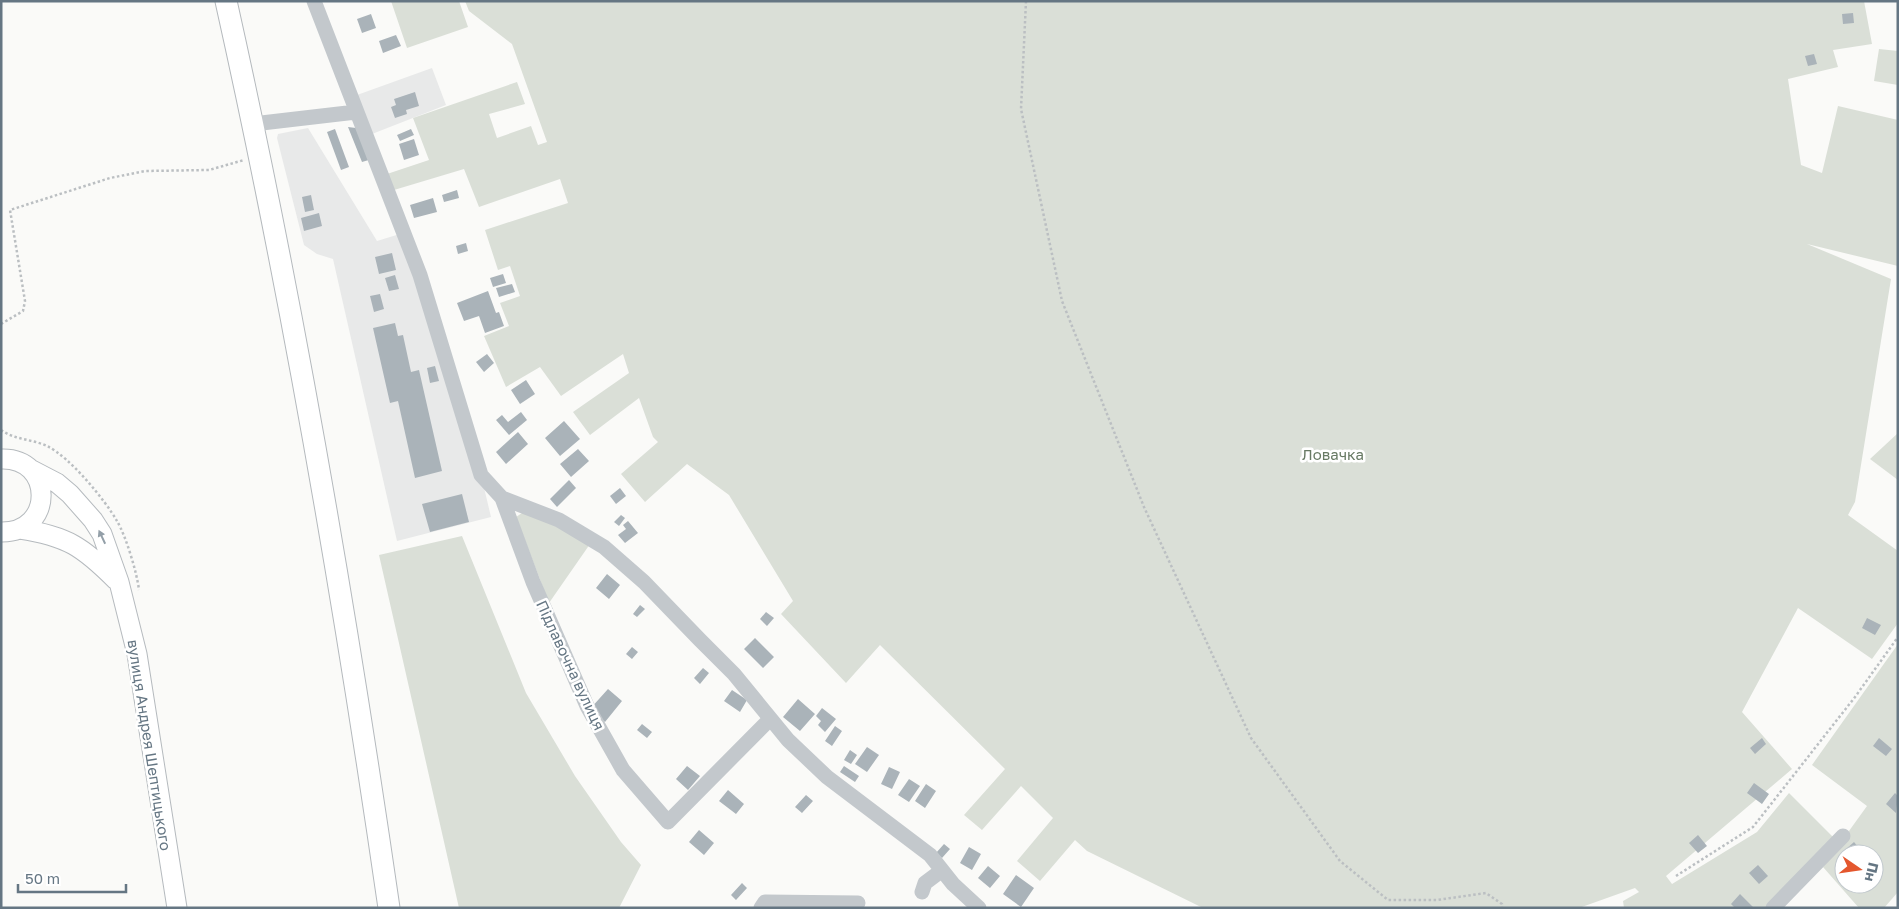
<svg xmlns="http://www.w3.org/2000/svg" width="1899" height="909" font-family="'Golos Text',sans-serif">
<rect width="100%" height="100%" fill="#fafaf8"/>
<path fill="#e8e9e9" d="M432 68 446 105 372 134 357 95Z
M308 128 377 241 403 233 481 475 491 517 397 541 333 259 317 254 304 245 277 138 278 134Z"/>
<path fill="#dadfd7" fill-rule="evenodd" d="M391 1H459L468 27 407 48Z
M465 1H1864L1872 44 1833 50 1838 67 1788 79 1801 165 1822 173 1838 106 1898 120V266L1807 244 1891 279 1855 502 1848 515 1898 551V623L1872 659 1798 608 1742 712 1792 769 1666 876 1672 884 1757 832 1789 793 1833 837 1767 908H1624L1623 901 1639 892 1635 888 1579 908H1203L1087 851 1075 840 1040 881 1017 861 1053 818 1021 786 982 830 964 815 1005 769 880 645 846 683 781 614 793 601 729 495 687 464 645 502 621 474 658 442 653 437 639 398 590 435 573 412 629 373 623 354 561 396 540 367 506 387 484 336 509 326 500 303 520 296 510 266 498 270 485 230 568 203 560 179 479 207 464 169 394 190 387 174 429 160 413 118 517 82 525 104 489 114 497 138 531 126 538 145 547 142 512 44 469 11Z
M1879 49 1898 51V85L1874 81Z
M1898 433V480L1870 459Z
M522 513 533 514 590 544 549 603 516 517Z
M462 536 526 693 575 776 621 842 641 865 619 908H459L379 555Z
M1898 644V892L1884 908H1859L1823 867 1867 806 1812 765ZM1844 854H1874V884H1844Z"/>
<path fill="#aab3b9" d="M1853 13 1854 23 1843 24 1842 14Z
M371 14 376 28 362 33 357 19Z
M396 35 401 46 383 53 379 41Z
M1814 54 1817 64 1808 66 1805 56Z
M415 92 419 106 406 110 407 114 395 118 391 107 396 105 394 99Z
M348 127 356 128 372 159 362 162Z
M335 129 349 167 341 170 327 132Z
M411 129 414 135 400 141 397 135Z
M414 139 419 155 404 160 399 144Z
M457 190 459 198 444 202 442 195Z
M311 195 314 210 305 212 302 197Z
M433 198 437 212 414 218 410 205Z
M319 213 322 226 304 231 301 218Z
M466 243 468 251 458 254 456 246Z
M392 253 396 270 379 274 375 257Z
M503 274 506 283 493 287 490 278Z
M395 275 399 289 389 291 385 278Z
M512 284 515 292 499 297 496 288Z
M488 291 496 313 499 312 504 326 485 333 479 316 464 321 457 303Z
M380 294 384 309 374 312 370 296Z
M395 323 398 336 403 335 411 372 419 370 442 471 415 478 398 401 390 403 373 328Z
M487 354 494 363 484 372 476 362Z
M435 366 439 381 430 383 427 368Z
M526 380 535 394 520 404 511 390Z
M521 412 527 420 509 435 496 420 502 415 508 422Z
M564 421 580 439 560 456 545 438Z
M518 432 528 444 506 464 496 452Z
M578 449 589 461 571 477 560 464Z
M569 480 576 488 557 507 550 499Z
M620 488 626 496 616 504 610 496Z
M462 494 469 522 430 532 422 504Z
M621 515 625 518 619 526 614 522Z
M628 521 638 533 625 543 618 535 626 529 623 525Z
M607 574 620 585 609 599 596 588Z
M640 605 645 609 637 617 633 614Z
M766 612 774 618 767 626 760 619Z
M1867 618 1881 625 1875 635 1862 628Z
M755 638 774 657 763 668 744 649Z
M632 647 638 652 632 659 626 654Z
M703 668 709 673 700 684 694 678Z
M608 689 622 701 605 722 590 709Z
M732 690 747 700 740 712 724 701Z
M798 699 815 714 800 731 783 717Z
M822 708 836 719 825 732 818 725 821 721 816 716Z
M642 724 652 732 647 738 637 730Z
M835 726 842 731 832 746 825 741Z
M1762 738 1766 744 1755 754 1750 748Z
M1879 738 1892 749 1886 756 1873 746Z
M867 747 879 755 867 772 855 764Z
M850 750 857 755 851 764 844 760Z
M687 766 700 776 688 790 676 779Z
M844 766 859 776 855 782 840 772Z
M889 767 900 772 892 789 881 784Z
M909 779 920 786 909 802 898 795Z
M1754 783 1769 794 1762 804 1747 793Z
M926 784 936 791 925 808 915 801Z
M728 790 744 804 736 814 719 801Z
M1895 793 1898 796 1896 813 1886 804Z
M806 795 813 801 802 813 795 807Z
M699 830 714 843 704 855 689 842Z
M1698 835 1707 846 1698 853 1689 843Z
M1854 842 1863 853 1862 854H1848L1845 850Z
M944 844 950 849 942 858 936 853Z
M969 847 981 854 972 870 960 863Z
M1758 865 1768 876 1759 884 1749 873Z
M988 866 1000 876 990 888 978 878Z
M1016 875 1034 888 1021 907 1003 894Z
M742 883 747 888 736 900 731 895Z
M1740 894 1754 908H1735L1731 904Z"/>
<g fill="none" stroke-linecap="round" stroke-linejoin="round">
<defs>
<path id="major" d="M1 459C54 457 55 533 1 532
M32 470 57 483 70 494 93 520 102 534 119 582 137 654 177 908
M20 529C67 536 83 547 116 580"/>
<path id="highway" d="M226 1C293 301 345 604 389 908"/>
</defs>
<use href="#major" stroke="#b5babe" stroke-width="21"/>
<use href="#highway" stroke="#b4b9bd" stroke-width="23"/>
<path stroke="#bbbfc2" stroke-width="2.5" stroke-dasharray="2.5 2.5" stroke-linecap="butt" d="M1026 1 1021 109 1062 301 1144 507 1251 738 1340 861 1388 900H1437L1486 893 1502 904V908
M1 324 23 311 25 301 10 210 110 178 145 171 209 170 244 160
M1 430C15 440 32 439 47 446 70 457 105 500 117 521 126 536 137 573 139 590
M1676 876 1753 827 1855 697 1898 637"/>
<path stroke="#c3c8cc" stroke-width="15" d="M314 1 420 275 481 475 502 498 559 520 604 547 644 582 700 640 734 674 788 740 827 777 930 855 953 884 979 908
M253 124 356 112
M502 498 533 582 587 706 623 770 668 822 770 719
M922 892 925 883 941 871
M761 908 765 902 858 903
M1773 908 1843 836"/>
<use href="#major" stroke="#fff" stroke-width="19"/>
<use href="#highway" stroke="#fff" stroke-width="21"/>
</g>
<defs><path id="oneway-solid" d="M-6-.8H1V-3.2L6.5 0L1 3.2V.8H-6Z" transform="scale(1.25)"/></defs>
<use fill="#939fa8" href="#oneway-solid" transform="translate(102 537) rotate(-115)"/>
<g text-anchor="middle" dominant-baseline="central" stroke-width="5" stroke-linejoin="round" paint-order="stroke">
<g font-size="15" fill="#687a64" stroke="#fff">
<text x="1333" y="454">Ловачка</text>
</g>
<g font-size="15" fill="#657683" stroke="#fff">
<text transform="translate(571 665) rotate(65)">Підлавочна вулиця</text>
<text transform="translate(150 745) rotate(81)">вулиця Андрея Шептицького</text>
</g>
</g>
<rect width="1899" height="909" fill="none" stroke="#657683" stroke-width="5"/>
<g transform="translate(1859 869) rotate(103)"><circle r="24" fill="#ffffff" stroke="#c1c8cd"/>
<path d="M0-4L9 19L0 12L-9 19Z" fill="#e4572e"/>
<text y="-8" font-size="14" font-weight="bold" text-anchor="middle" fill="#657683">Пн</text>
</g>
<path d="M18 884v8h108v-8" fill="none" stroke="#657683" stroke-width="2.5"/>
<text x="25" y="884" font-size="15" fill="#657683" stroke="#ffffff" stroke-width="4" paint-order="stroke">50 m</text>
</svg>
